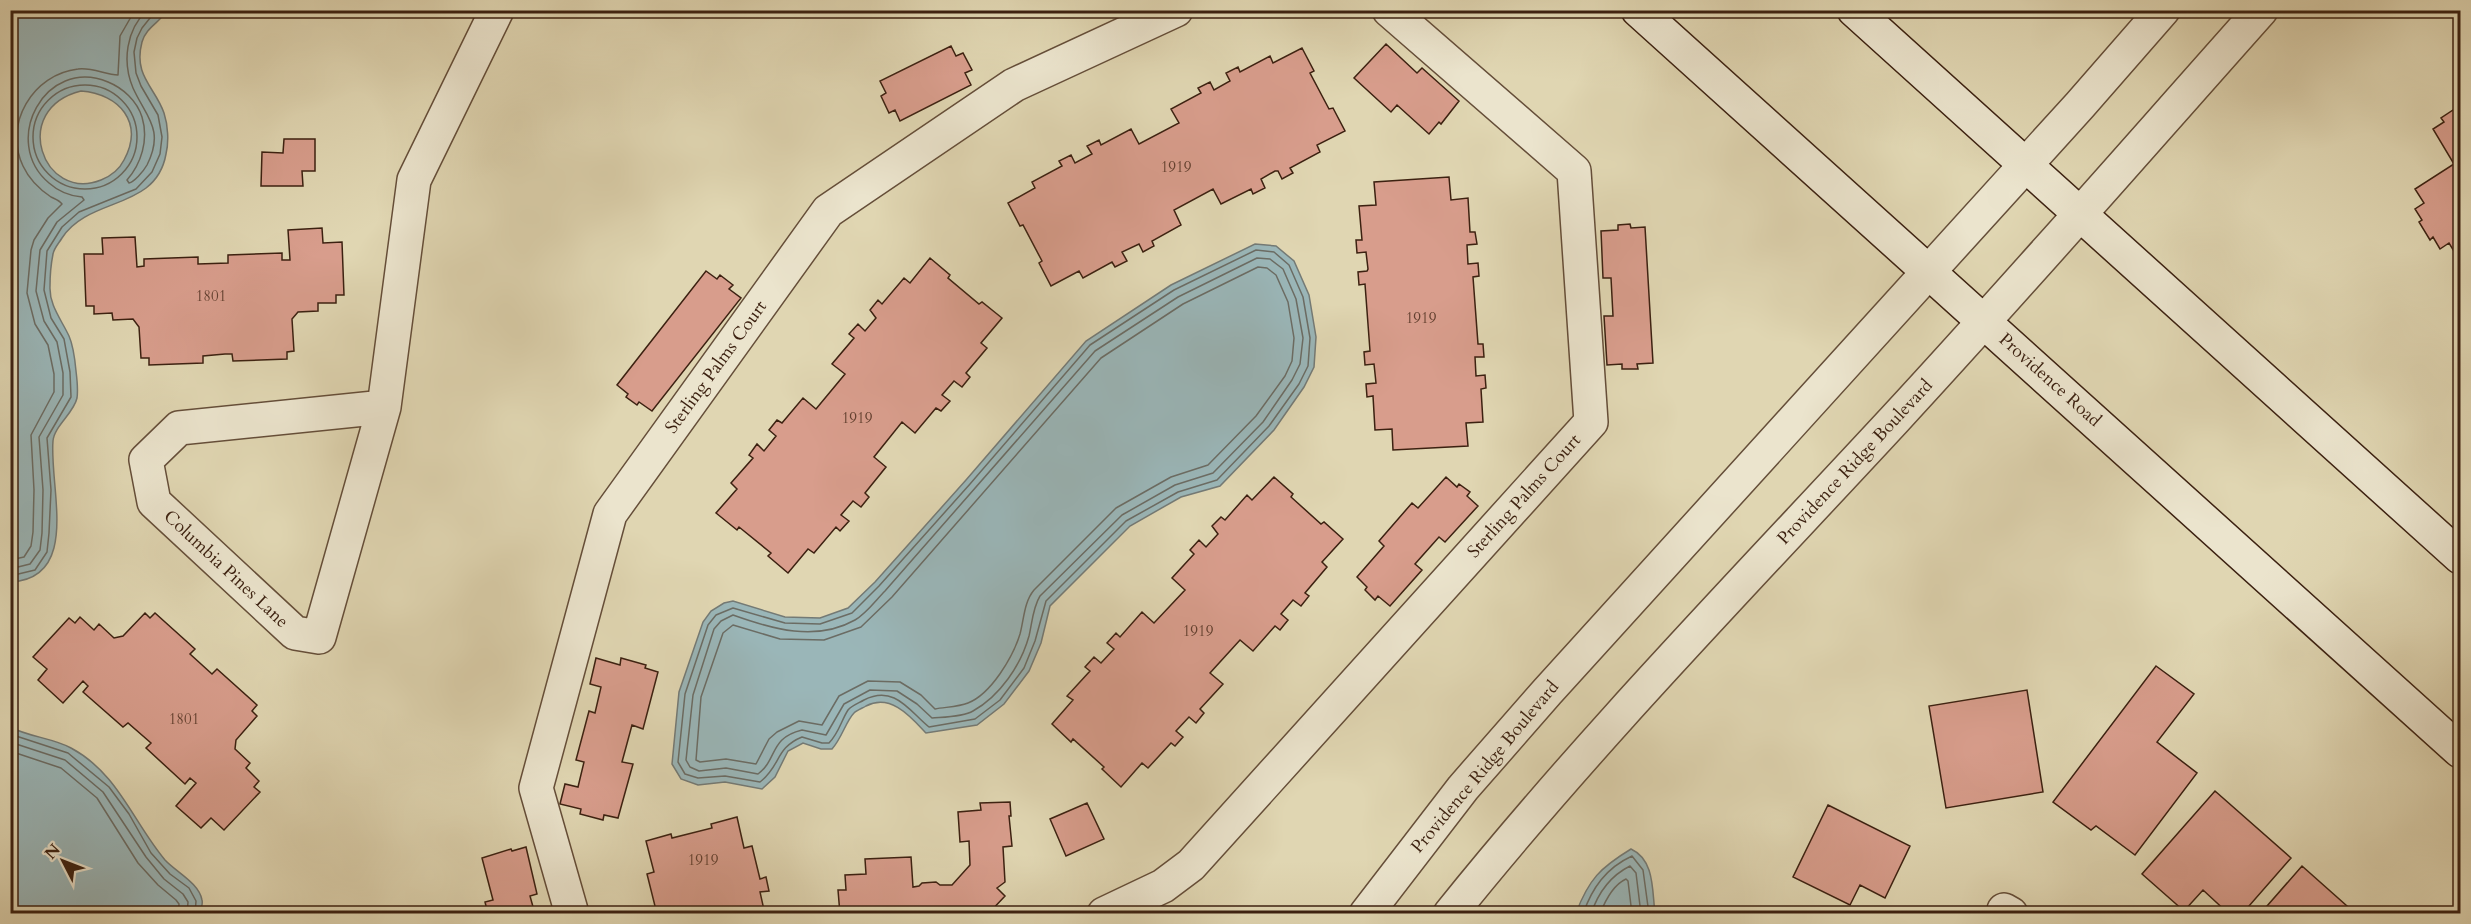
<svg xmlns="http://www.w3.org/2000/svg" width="2471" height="924" font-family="Cardo,serif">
<rect width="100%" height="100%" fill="#e0d6b2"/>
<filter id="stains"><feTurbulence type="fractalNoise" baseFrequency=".00333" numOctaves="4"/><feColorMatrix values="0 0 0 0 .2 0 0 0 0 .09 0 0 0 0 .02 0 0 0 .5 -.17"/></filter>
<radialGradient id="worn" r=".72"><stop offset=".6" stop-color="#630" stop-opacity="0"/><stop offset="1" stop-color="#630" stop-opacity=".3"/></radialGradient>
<path fill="#9ab6b8" stroke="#747a75" stroke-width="1.5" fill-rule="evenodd" d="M11 10 166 11C161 22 146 27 142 42 133 76 155 87 164 113 168 125 169 142 166 154 156 211 89 196 62 238 59 243 54 248 53 254 51 264 50 276 50 286 49 305 61 319 69 336 73 345 75 360 76 371 77 379 78 391 77 398 74 413 54 426 53 441 49 487 81 578 11 582ZM81 91C120 94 144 123 124 160 119 170 111 176 101 180 43 203 9 109 81 91Z
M1255 244 1276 246 1294 261 1309 295 1316 337 1314 367 1304 387 1274 430 1220 486 1181 497 1130 526 1050 606 1041 643 1029 671 1004 704 977 725 926 733C911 717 891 693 866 706 863 708 857 710 854 713 846 721 842 738 832 749H821L803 743 788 751 775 777 762 789 725 782 698 785 681 779 672 764 679 692 703 622 711 611 724 603 733 601 785 617 820 618 848 608 875 582 966 480 1086 341 1171 285Z
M10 727C29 737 53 738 71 748 118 773 133 822 165 860 176 872 199 883 202 900 203 904 201 910 200 913H11Z
M1631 849C1655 860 1652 891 1655 913H1576C1589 879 1600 868 1631 849Z"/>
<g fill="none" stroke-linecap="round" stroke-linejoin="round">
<path stroke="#6b6c64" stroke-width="1.5" d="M33 137a52 52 0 1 1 104 0a52 52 0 1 1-104 0Z
M1256 250 1274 252 1289 265 1303 297 1310 338 1308 366 1299 384 1269 426 1217 480 1178 492 1126 521 1046 601 1035 641 1024 668 1000 700 975 719 929 727C910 712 895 684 864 700 859 703 852 705 848 710 841 721 839 733 829 743H822L802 737C775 748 781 766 760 782L725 776 698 778 685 774 678 762 685 694 708 625 716 615 733 608 785 623 820 624 852 613 879 586 970 484 1090 345 1174 290Z
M1257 258 1270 259 1283 269 1296 299 1303 338 1300 364 1292 380 1263 422 1213 473 1175 485 1122 515 1040 596C1033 607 1032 623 1029 636 1021 665 1000 696 973 711 963 717 944 717 932 718L917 704 897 691 870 690 844 704 826 735 802 730C769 738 778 759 758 774L726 768 699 771 690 767 686 760 693 695 714 629 721 621 733 615C772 629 816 642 855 620 866 614 876 600 885 591L1095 351 1178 297Z
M1258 267 1267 268 1276 275 1288 302 1294 338 1292 361 1285 376 1256 416 1208 465 1171 477 1116 508 1034 590C1024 602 1024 619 1020 634 1013 657 991 694 968 703 958 707 945 707 935 709L921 695 900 682 868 681 839 696 822 725 799 721 777 732 769 739 756 764 726 759 700 762 696 760 701 697 723 633 733 625 780 639 824 640 861 627 892 597 1101 358 1183 304Z
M10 560 24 557 31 546 33 532 34 490 31 435 54 392V374L48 345 35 324 27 293 31 250 34 240 48 218 62 204C59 200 55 199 51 197 39 189 29 179 23 166 3 124 33 74 78 69 92 67 106 75 118 75L120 36 135 10
M10 569 30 564 40 550 42 533 43 490 39 437 63 395V373L57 342 44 321 36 291 40 250 57 222 84 200 82 197C69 196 58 191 49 183 0 142 45 56 108 82 123 88 137 101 142 117 149 140 141 164 127 180L129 183C134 182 143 172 147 165 165 129 146 117 133 88 122 62 126 30 147 10
M10 576 35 570 47 552 49 533 51 490 47 438 71 397 70 372 64 339 51 318 44 290 47 251 62 227 79 212 136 189 152 172 160 154 162 137 158 115 141 86 136 73 134 52 137 38 142 28 150 18 159 10
M10 734 68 753 109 787 129 814 151 853 170 874 189 888 196 901 195 914
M10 742 65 760 103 792 146 857 164 879 183 894 188 902 187 914
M10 751 61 768 97 798 138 863 158 885 176 900 179 904 178 914
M1583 914C1592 888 1606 868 1632 856L1643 870 1649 914
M1591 914C1598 893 1610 876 1630 866L1636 873 1641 914
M1600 914C1605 901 1613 885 1626 879L1628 881 1632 914"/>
</g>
<path fill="#d89d8c" stroke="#3c2111" stroke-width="1.5" d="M1386 44 1417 73 1422 68 1459 101 1441 124 1439 122 1429 134 1397 105 1391 112 1354 78Z
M951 46 956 56 963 53 972 70 965 73 971 85 900 121 895 110 889 113 881 96 886 93 880 81Z
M1302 48 1314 71 1310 73 1329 109 1333 108 1345 131 1317 145 1320 152 1290 168 1293 173 1282 179 1278 171H1275L1261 179 1265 188 1253 194 1251 189 1221 204 1213 189 1174 210 1181 225 1152 241 1154 246 1143 252 1139 244 1122 252 1127 261 1115 267 1112 262 1083 278 1079 271 1051 286 1039 263 1042 261 1023 225 1020 226 1008 203 1035 188 1032 182 1062 166 1059 161 1071 155 1075 163 1092 154 1087 146 1099 140 1101 145 1131 129 1139 144 1179 123 1171 109 1201 93 1198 88 1210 82 1214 90 1230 81 1226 73 1238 67 1240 72 1270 56 1273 63Z
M2453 110 2456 115 2460 112V261L2449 243 2440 249 2433 237 2430 240 2419 222 2422 220 2415 209 2424 203 2415 189 2454 164 2433 129 2444 122 2441 118Z
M284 139H315V171H302L303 186H261L262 152 283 153Z
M1449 177 1451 200 1468 198 1470 232H1475L1477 244 1467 245 1468 264 1478 263 1479 276 1473 277 1478 344H1483L1484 357H1475L1476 376 1485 375 1486 388 1481 389 1483 422 1466 423 1468 446 1393 450 1392 429 1375 430 1373 396 1367 397 1366 384 1376 383 1374 364 1365 365 1364 352 1370 351 1365 284 1359 285 1358 272 1367 271 1368 269 1366 252 1357 253 1356 240H1362L1359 206 1376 205 1374 182Z
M1630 224 1631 228 1645 227 1653 363 1637 364 1638 369H1622V364L1607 365 1604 316H1613L1611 278H1603L1601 231 1618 230V225Z
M322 228 323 243 342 242 344 295H336V303H318V311L298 312 292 319 294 351 287 352V359L233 361 232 354H225L203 356V363L149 365V358H141L139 327 133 319 113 320 112 313 94 314V306H86L84 254H103L102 238 135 237 137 267 144 266V259L198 257V264L228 263V255L282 253V260H290L288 230Z
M930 258 950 275 948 278 979 304 982 302 1002 318 981 343 987 348 966 373 970 377 962 387 954 381 942 395 950 401 941 411 936 408 915 433 902 422 874 457 886 467 865 493 869 497 861 507 853 501 841 515 849 521 840 531 836 527 814 553 808 549 788 573 768 556 771 553 739 527 737 530 716 513 737 489 731 483 753 458 749 455 757 444 764 451 776 436 769 430 777 420 782 423 803 398 816 409 845 374 832 364 854 338 849 334 858 324 865 331 876 318 870 310 878 300 882 304 904 278 910 283Z
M706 271 717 279 720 275 733 285 729 289 741 298 652 411 639 402 637 405 626 397 628 394 617 385Z
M1274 477 1293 494 1291 497 1321 524 1324 522 1343 539 1322 562 1327 567 1305 593 1309 596 1301 606 1293 600 1281 614 1288 620 1280 630 1275 626 1253 651 1240 640 1210 673 1223 684 1200 709 1204 713 1196 723 1189 717 1176 731 1183 737 1175 746 1171 743 1148 768 1142 763 1121 787 1102 769 1104 767 1073 739 1071 742 1052 724 1073 700 1067 696 1090 671 1085 667 1094 657 1101 663 1114 649 1107 643 1116 633 1120 637 1142 612 1154 623 1185 590 1172 578 1194 554 1190 550 1199 540 1206 547 1218 534 1212 526 1221 517 1225 520 1247 495 1252 500Z
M1446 477 1457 487 1459 484 1470 492 1467 496 1478 506 1445 542 1439 537 1415 564 1422 570 1390 606 1378 596 1375 600 1365 590 1367 587 1357 577 1384 546 1379 541 1412 503 1418 508Z
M145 613 150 618 155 613 195 649 190 654 212 674 217 669 257 705 252 711 257 716 236 740 235 749 250 763 246 768 259 781 254 787 260 792 224 830 211 818 201 828 176 806 196 783 190 778 185 784 146 748 151 743 128 723 123 727 83 692 88 686 83 681 63 703 38 680 47 669 33 657 69 618 75 623 80 617 94 630 99 624 114 638 123 636Z
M596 658 620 665 621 658 646 665 645 668 658 672 643 729 632 725 622 762 633 764 618 818 604 815 603 820 580 814 581 809 560 804 565 784 578 787 584 762 576 760 589 711 595 713 601 687 590 684Z
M2156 666 2194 694 2157 742 2197 773 2135 855 2096 826 2091 830 2053 802Z
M2027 690 2043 792 1946 808 1929 706Z
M2215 791 2291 858 2242 914H2229L2203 890 2184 911 2142 874Z
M1010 802 1011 816H1009L1012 846 1003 847 1005 882 997 888 1005 896 988 914H982L978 910 974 914H840L838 890H846L845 875 866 874 865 859 911 857 913 887 919 886 922 883 936 882 940 885H952L970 865 969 841 960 842 958 812 981 810 980 803Z
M1087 803 1104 839 1066 856 1050 819Z
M1828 805 1910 846 1885 898 1860 885 1850 905 1793 877Z
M737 817 744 848 752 846 760 879 766 877 769 891 760 892 764 910 773 909 775 914H651L650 908 655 906 647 874 654 872 646 841 671 834 672 838 712 828 711 824Z
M526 847 537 894 530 896 535 914H488L485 902 493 900 482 858 511 849 512 851Z
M2302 866 2356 914H2260Z"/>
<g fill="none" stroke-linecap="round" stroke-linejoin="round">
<defs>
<path id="minor" d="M384 407 179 428 146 460 154 502 295 633 319 637 384 407 414 180 497 10
M2004 910 2011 914
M572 914 536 788 610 514 828 211 1014 85 1176 10
M1104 914 1163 886 1191 865 1591 422 1574 171 1389 10"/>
<path id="tertiary" d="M1366 914 1463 788 1547 692 2080 105 2163 10
M1450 914C1589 741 1744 582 1895 419 2019 285 2139 147 2261 10"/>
<path id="secondary" d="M1638 10 2460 751
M1854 10 2460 557"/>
</defs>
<use href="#minor" stroke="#654e39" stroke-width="36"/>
<use href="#tertiary" stroke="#654e39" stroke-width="36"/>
<use href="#secondary" stroke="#3c2111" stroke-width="36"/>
<use href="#minor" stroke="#ebe4cd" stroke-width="33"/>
<use href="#tertiary" stroke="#ebe4cd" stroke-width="33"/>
<use href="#secondary" stroke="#ebe4cd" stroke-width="33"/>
</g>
<g text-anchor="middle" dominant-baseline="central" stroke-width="4.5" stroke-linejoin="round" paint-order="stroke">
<g font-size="15" fill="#634030">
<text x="1176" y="167">1919</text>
<text x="211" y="296">1801</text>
<text x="1421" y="318">1919</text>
<text x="857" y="418">1919</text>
<text x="1198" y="631">1919</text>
<text x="184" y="719">1801</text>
<text x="703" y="860">1919</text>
</g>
<g font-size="18" fill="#3c2111" stroke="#ebe4cd">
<text transform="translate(716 367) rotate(-54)">Sterling Palms Court</text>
<text transform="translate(2050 380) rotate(42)">Providence Road</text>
<text transform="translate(1855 462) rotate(-47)">Providence Ridge Boulevard</text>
<text transform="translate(1524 496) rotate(-48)">Sterling Palms Court</text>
<text transform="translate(226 569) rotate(43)">Columbia Pines Lane</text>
<text transform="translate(1485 767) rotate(-50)">Providence Ridge Boulevard</text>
</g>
</g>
<rect width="2471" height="924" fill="none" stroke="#e0d6b2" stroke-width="36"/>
<rect x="12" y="12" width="2447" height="900" fill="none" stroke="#3c2111" stroke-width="3"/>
<rect x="18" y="18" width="2435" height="888" fill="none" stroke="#3c2111" stroke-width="1.5"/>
<g transform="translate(63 861) rotate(312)" stroke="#ebe4cd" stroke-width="4.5" paint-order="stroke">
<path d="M0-4.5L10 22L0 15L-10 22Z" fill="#3c2111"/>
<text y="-9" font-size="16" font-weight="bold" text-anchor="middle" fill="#3c2111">N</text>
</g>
<rect width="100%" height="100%" filter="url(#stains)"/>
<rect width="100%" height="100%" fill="url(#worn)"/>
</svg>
